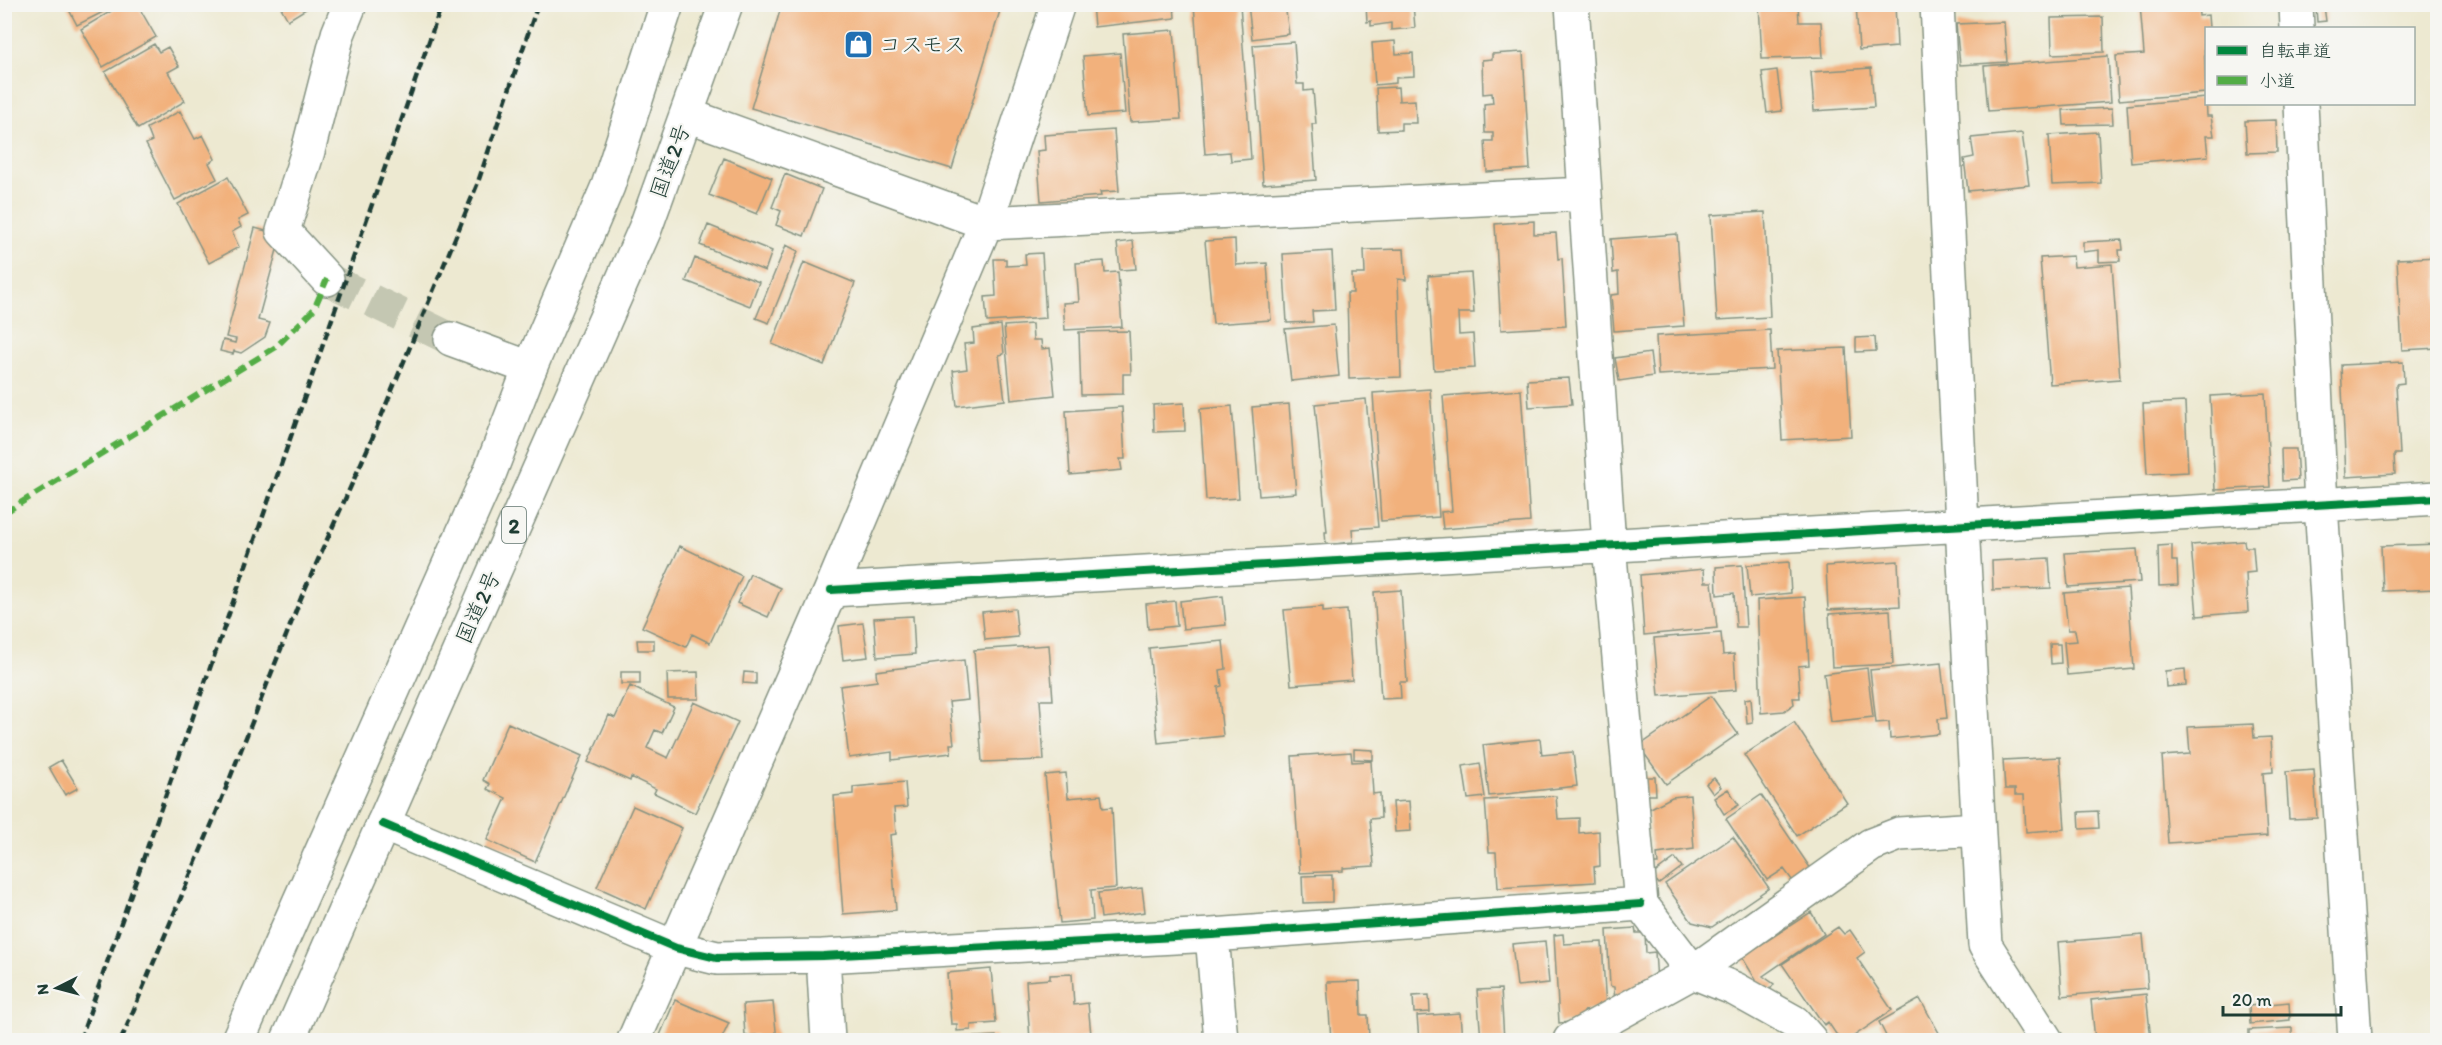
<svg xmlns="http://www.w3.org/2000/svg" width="2442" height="1045" font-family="Itim,'Klee One',sans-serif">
<rect width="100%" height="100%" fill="#f6f6f2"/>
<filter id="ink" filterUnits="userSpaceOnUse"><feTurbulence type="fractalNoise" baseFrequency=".0167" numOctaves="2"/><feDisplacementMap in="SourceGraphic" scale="12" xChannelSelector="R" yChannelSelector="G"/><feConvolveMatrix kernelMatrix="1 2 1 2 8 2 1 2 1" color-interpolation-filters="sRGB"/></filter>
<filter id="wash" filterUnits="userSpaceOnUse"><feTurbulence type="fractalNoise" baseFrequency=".008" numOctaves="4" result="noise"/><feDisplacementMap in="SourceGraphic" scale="24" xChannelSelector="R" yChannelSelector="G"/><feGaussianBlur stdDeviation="1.35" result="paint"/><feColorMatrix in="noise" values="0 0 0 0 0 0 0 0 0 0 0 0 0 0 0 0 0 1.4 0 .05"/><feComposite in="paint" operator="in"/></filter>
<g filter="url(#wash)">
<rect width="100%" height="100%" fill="#ede9d1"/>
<g id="blocks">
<path fill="#f2b17b" d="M66 4H112L113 7 77 25Z
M123 4H137L156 37 103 67 81 29Z
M279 4H314L288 20Z
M782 4H1002L952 169 751 108Z
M1092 4H1174L1175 18 1094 27Z
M1194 4H1240L1251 159 1231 161 1230 152 1205 154Z
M1248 4H1285L1289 34 1252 39Z
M1366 4H1413L1415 28 1391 30V23L1371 26V21L1367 22Z
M1759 4H1798L1799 22H1821L1823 57 1762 59Z
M1856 4H1895L1897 47 1859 50Z
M2140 4H2198L2199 16 2208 15 2209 28H2206V42H2204L2206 93 2119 100 2116 56 2144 54Z
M2324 6 2326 21 2317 22 2316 7Z
M2103 17 2104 52 2052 54 2051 18Z
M2004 22 2007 62 1960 65 1956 24Z
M1174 30 1181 119 1130 122 1123 34Z
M1395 41 1396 54 1413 53 1414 76 1396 77V83L1375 85 1372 43Z
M1294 42 1297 84H1304V91L1313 90 1316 124H1312L1316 180 1263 184 1253 45Z
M154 44 159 52 168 47 179 66 168 72 185 101 138 129 105 72Z
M1523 52 1530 169 1487 172 1485 141H1493V133H1485L1484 104 1493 103 1492 93 1483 94 1482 60 1492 59V54Z
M1120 53 1125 113 1088 116 1083 56Z
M2108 56 2111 102 1988 111 1984 66Z
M1871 68 1874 107 1814 111 1811 72Z
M1777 70 1782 111 1767 113 1762 72Z
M1398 87 1399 101 1415 100 1416 123H1401V130L1378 131 1376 88Z
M2206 98 2207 116H2211L2214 136H2206L2208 156 2131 163 2127 105Z
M2112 108 2113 124 2064 125 2063 110Z
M180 111 195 139 203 135 215 159 209 163 217 179 175 200 146 144 152 141 147 128Z
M2276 120 2277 152 2247 153 2245 121Z
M1114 130 1119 191 1100 192 1101 196 1041 201 1037 151 1045 150 1044 135Z
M2098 132 2101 183 2052 185 2049 135Z
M2022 133 2029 185 1968 191 1964 159 1974 157 1971 138Z
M724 158 772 178 757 214 709 195Z
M785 174 822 189 804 236 776 225 781 211 772 207Z
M228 177 248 215 238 220 241 227 232 232 239 247 209 263 178 204Z
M1765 212 1770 317 1717 320 1711 215Z
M1534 221V234L1556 233 1558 259 1562 258 1566 326 1501 330 1495 224Z
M708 225 772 251 765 271 700 245Z
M255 228 281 235 258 320 270 323 265 337 241 353 234 351 233 354 220 351 223 340 235 343 236 339 226 337Z
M1677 234 1684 326 1614 331 1611 295 1619 294 1618 272 1613 273 1611 239Z
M1235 239 1236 265 1267 263 1271 320 1213 324 1205 241Z
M2122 240 2123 250H2119L2120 261 2099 262V250L2083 252V242Z
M1133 241 1136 269 1120 270 1117 243Z
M786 245 798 251 769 323 756 318Z
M1404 249 1406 280 1398 279 1401 377 1349 379 1347 293H1353L1352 274H1365L1364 250Z
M1332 251 1335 310 1312 311 1313 322 1287 323 1283 254Z
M1042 253 1046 318 987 322 985 297 996 296 994 259H1006V266L1026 265 1025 254Z
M2073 256 2074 267 2112 264 2120 379 2050 384 2040 258Z
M2438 257V348L2402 350 2397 259Z
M695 258 759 282 750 306 686 281Z
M1104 261 1105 273 1118 272 1122 327 1065 330 1063 303 1079 302 1076 263Z
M804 262 855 283 824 365 772 344Z
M1471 273 1474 313H1458L1459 335 1473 334 1475 368 1434 370 1428 276Z
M1032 324 1033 340H1041L1042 349 1050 348 1055 395 1011 400 1004 326Z
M1001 325 1004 354 999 355 1005 400 957 406 953 371 967 369 964 344 974 343 973 329Z
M1334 325 1339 376 1291 381 1285 329Z
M1770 330 1772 369 1658 375 1656 336Z
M1129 331 1131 374H1123V394L1081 395 1079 332Z
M1875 337 1876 351 1856 352V338Z
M1846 348 1851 436 1782 440 1777 351Z
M1650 353 1653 376 1619 381 1615 358Z
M2403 362 2404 383 2396 384 2400 454H2394L2395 474 2346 477 2341 365Z
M1569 378 1572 404 1529 407 1527 380Z
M1430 389 1439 517 1381 521 1373 393Z
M1521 390 1530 522 1443 529 1441 512 1452 511 1443 396Z
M2265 393 2270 487 2215 490 2210 396Z
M1366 399 1378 527 1352 529 1353 542 1326 545 1325 532H1327L1315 404Z
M2185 402 2188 472 2147 474 2143 404Z
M1184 403 1185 431 1154 432 1153 405Z
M1289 404 1296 493 1259 496 1252 407Z
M1232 406 1239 498 1206 500 1200 409Z
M1122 407 1125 459H1120L1122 470 1070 475 1066 411Z
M2281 449H2296L2298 480 2282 481Z
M2244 541 2245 547H2253L2255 572 2246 573 2248 612 2197 616 2191 545Z
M2438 544V589L2383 591 2381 546Z
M2172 545V561H2177L2178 585 2159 586 2158 546Z
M680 546 742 576 710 643 692 634 686 647 642 627Z
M2137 549 2140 582 2068 587 2065 553Z
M2049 558 2051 588 1993 590 1992 561Z
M1898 561 1900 606 1828 610 1826 566Z
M1789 562 1791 593 1750 597 1747 565Z
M1742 565 1746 627H1736L1734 593 1717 595 1716 567Z
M1704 569 1705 582H1712L1717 628 1644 635 1640 575Z
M750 574 781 588 768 617 737 603Z
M2128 588 2134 669 2067 675 2064 642 2077 641 2075 630H2068L2064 593Z
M1401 590 1407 682H1400L1401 698 1381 699 1374 592Z
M1223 596 1226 625 1183 629 1180 601Z
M1805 597 1809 665 1798 666 1800 698H1793L1794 704 1784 711 1761 713 1757 600Z
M1175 601 1177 626 1148 629 1146 604Z
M1323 607V612L1347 610 1352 680 1291 685 1284 610Z
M1015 609 1018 637 985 640 982 612Z
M1890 610 1893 664 1832 667 1829 614Z
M913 616 915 654 877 657 874 618Z
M863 623 868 657 843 660 839 626Z
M1721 633 1723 655 1734 654 1736 690 1659 696 1654 638Z
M637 640H654V650H638Z
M1223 641 1226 669 1220 670 1222 686 1218 687 1223 736 1158 743 1149 648Z
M2050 644H2060L2061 663 2051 664Z
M1049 645 1053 700H1040L1044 760 982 762 974 650Z
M964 660 968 700 949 702 954 744H950L951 753 892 760V752L849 758 840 686 877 681 876 671Z
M1941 663 1947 718 1938 719 1939 734 1890 739 1889 722 1876 723 1870 670Z
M1867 668 1873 717 1830 722 1824 674Z
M2185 669 2186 685 2166 687 2165 671Z
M621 672H640V684H621Z
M698 672 699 699H668L667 673Z
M744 672 756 673V684L743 683Z
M630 686 674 707 662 733 655 730 647 748 668 758 694 702 738 722 695 813 654 793 656 789 631 777 630 781 588 762 609 715 615 718Z
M1711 696 1738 734 1666 784 1639 746Z
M1751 698 1753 723 1747 724 1745 699Z
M1794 722 1847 803 1797 836 1744 755Z
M508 723 582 756 535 862 487 840 506 798 487 789 490 784 483 780Z
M2253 724 2254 738 2271 737 2273 772 2263 773 2267 836 2168 843 2162 756 2190 754 2188 727Z
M1540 739 1542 755 1573 752 1577 786 1489 796 1483 745Z
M1354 749 1373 750V760L1354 759Z
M1351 752 1352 762 1371 761 1373 794 1380 793 1381 818 1370 819 1374 866 1343 868V871L1300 873 1292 756Z
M2060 757 2065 829 2026 832 2024 795H2015V789H2005L2003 760Z
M61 760 78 788 65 795 49 767Z
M1480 763 1485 797 1468 799 1463 766Z
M2314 770 2317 818 2289 819 2286 772Z
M1066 773 1068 798 1101 795 1103 808 1112 807 1116 888 1091 890 1093 920 1060 923 1045 775Z
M1643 777H1655L1656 795H1645Z
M1714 778 1721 787 1713 794 1706 784Z
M905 782 907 807 894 808 896 834 890 835 896 910 843 914 834 796 853 794V787Z
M1728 789 1739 805 1724 814 1714 798Z
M1690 795 1694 849 1657 854 1658 864H1652L1649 809 1672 797Z
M1761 795 1813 872 1795 884 1784 869 1767 880 1726 819Z
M1556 796 1558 819 1579 818V833L1599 831 1600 866 1594 867 1595 882 1498 888 1496 852H1489L1485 800Z
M1409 801 1411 831 1395 832 1393 802Z
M633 806 682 828 646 909 597 887Z
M2098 811 2099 828 2080 829 2079 812Z
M1733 837 1769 888 1712 927 1692 922 1665 884Z
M1675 858 1682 867 1659 884 1652 875Z
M1332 875V902L1303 903 1302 876Z
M1142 888 1145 912 1101 918 1098 893Z
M1811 912 1824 934 1763 976 1774 984 1769 991 1755 982 1756 980 1742 957Z
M1838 927 1844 934 1850 930 1865 952 1857 958 1892 1010 1848 1040H1840L1828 1022 1824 1025 1782 964Z
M1635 928 1636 933H1645L1646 953 1655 952 1657 981 1638 982 1639 993 1615 1006 1614 987 1610 986 1607 930Z
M1563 934 1564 944 1602 942 1606 1009 1584 1011 1585 1021 1559 1023 1554 935Z
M2143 935 2148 988 2062 996 2058 942Z
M1545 941 1549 983 1517 986 1512 944Z
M991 969 996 1023 971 1025V1030L957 1031V1024H951L947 973Z
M1072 974 1074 1005 1088 1003 1091 1035H1081V1040H1030L1026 981 1050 979V975Z
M1360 981 1361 1015H1368L1369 1040H1331L1327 982Z
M1501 989 1504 1040H1481L1477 990Z
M2146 994 2151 1040H2095L2091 1000Z
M1429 995 1430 1012 1414 1013 1413 996Z
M1920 999 1943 1040H1879L1886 1036 1879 1022Z
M675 1000 729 1023 721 1040H658Z
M773 1002 777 1040H756V1035L745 1036 743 1004Z
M2289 1002 2290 1020 2250 1024 2249 1006Z
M1460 1013 1462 1040H1419L1417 1016Z
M2292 1028V1037L2315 1036V1040H2249V1030Z
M996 1036V1040H953V1038Z"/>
</g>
</g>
<g filter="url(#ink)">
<use href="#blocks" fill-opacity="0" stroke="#869382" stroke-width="1.5"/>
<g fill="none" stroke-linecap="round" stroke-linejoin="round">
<path stroke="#c4c7b2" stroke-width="33" stroke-dasharray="33 16" stroke-linecap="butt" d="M327 279 451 339"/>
<defs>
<path id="street" d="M1572 4 1609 545 1641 904 1693 972 1735 989 1794 1022 1810 1040
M1937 4 1962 525 1985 945 2046 1040
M2296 4 2297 28
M2301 104 2321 504 2355 1040
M687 115 986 223 1585 194
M327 279 283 231 308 151 338 34 350 4
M451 339 530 368
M831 590 2438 498
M383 824 676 948 717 958 823 956 1212 935 1641 904
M1212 935 1221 1040
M823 956 828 1040
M634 1040 831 590 986 223 1058 4
M1570 1040 1693 972 1871 845 1899 834 1978 829"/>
<path id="highway" d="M238 1040 490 472 530 368 608 186 667 4
M288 1040 645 229 726 4"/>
</defs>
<use href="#street" stroke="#869382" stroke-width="36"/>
<use href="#highway" stroke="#869382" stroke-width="36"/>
<use href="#street" stroke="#fff" stroke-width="33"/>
<use href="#highway" stroke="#fff" stroke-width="33"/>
<path stroke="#1f3d34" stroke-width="4.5" stroke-dasharray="9 4.5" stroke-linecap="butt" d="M80 1040 442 4
M121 1040 213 821 301 598 371 441 477 185 538 4"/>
<path stroke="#52ad45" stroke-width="6" stroke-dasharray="12 6" stroke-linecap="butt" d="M4 513 276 347 314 309 327 279"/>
<defs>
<path id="cycleway" d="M831 590 2438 498
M383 824 676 948 717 958 823 956 1212 935 1641 904"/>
</defs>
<use href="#cycleway" stroke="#f6f6f2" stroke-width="11"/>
<use href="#cycleway" stroke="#00873e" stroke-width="8"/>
</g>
</g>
<defs>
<symbol id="shop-square" viewBox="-11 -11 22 22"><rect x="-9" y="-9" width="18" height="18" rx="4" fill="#1f6fb2" stroke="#f6f6f2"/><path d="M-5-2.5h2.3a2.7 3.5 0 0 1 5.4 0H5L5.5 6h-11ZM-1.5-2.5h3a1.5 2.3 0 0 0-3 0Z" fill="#fff"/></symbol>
</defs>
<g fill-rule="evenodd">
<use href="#shop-square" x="842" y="28" width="33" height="33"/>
</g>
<g text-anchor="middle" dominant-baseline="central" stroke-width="4.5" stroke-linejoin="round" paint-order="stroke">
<rect fill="#f6f6f2" stroke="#60746d" stroke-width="1.5" x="502" y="507" width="24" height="36" rx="4.5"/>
<g font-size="21" font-weight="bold" fill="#1f3d34">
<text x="514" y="525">2</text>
</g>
<g font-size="22" fill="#1f3d34" stroke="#f6f6f2" text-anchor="start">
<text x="879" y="44">コスモス</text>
</g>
<g font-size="22" fill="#1f3d34" stroke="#f6f6f2">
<text transform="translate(670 161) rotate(-70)">国道2号</text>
<text transform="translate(478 607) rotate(-66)">国道2号</text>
</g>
</g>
<rect width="2442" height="1045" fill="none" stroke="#f6f6f2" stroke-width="24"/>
<rect x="2205" y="27" width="210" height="78" fill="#f6f6f2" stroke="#a0aca6" stroke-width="1.5"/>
<rect x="2217" y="46" width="30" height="9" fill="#00873e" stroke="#a0aca6" stroke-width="1.5"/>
<text x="2259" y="57" font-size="18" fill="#1f3d34">自転車道</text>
<rect x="2217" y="76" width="30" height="9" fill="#52ad45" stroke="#a0aca6" stroke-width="1.5"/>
<text x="2259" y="87" font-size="18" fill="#1f3d34">小道</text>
<g transform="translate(57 988) rotate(264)" stroke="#f6f6f2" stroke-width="4.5" paint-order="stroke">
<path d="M0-4.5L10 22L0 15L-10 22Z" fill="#1f3d34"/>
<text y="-9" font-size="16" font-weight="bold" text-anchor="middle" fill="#1f3d34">N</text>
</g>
<path d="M2223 1006v9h118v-9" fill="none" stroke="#1f3d34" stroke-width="3"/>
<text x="2232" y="1006" font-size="18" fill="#1f3d34" stroke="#f6f6f2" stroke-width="4.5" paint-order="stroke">20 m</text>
</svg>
